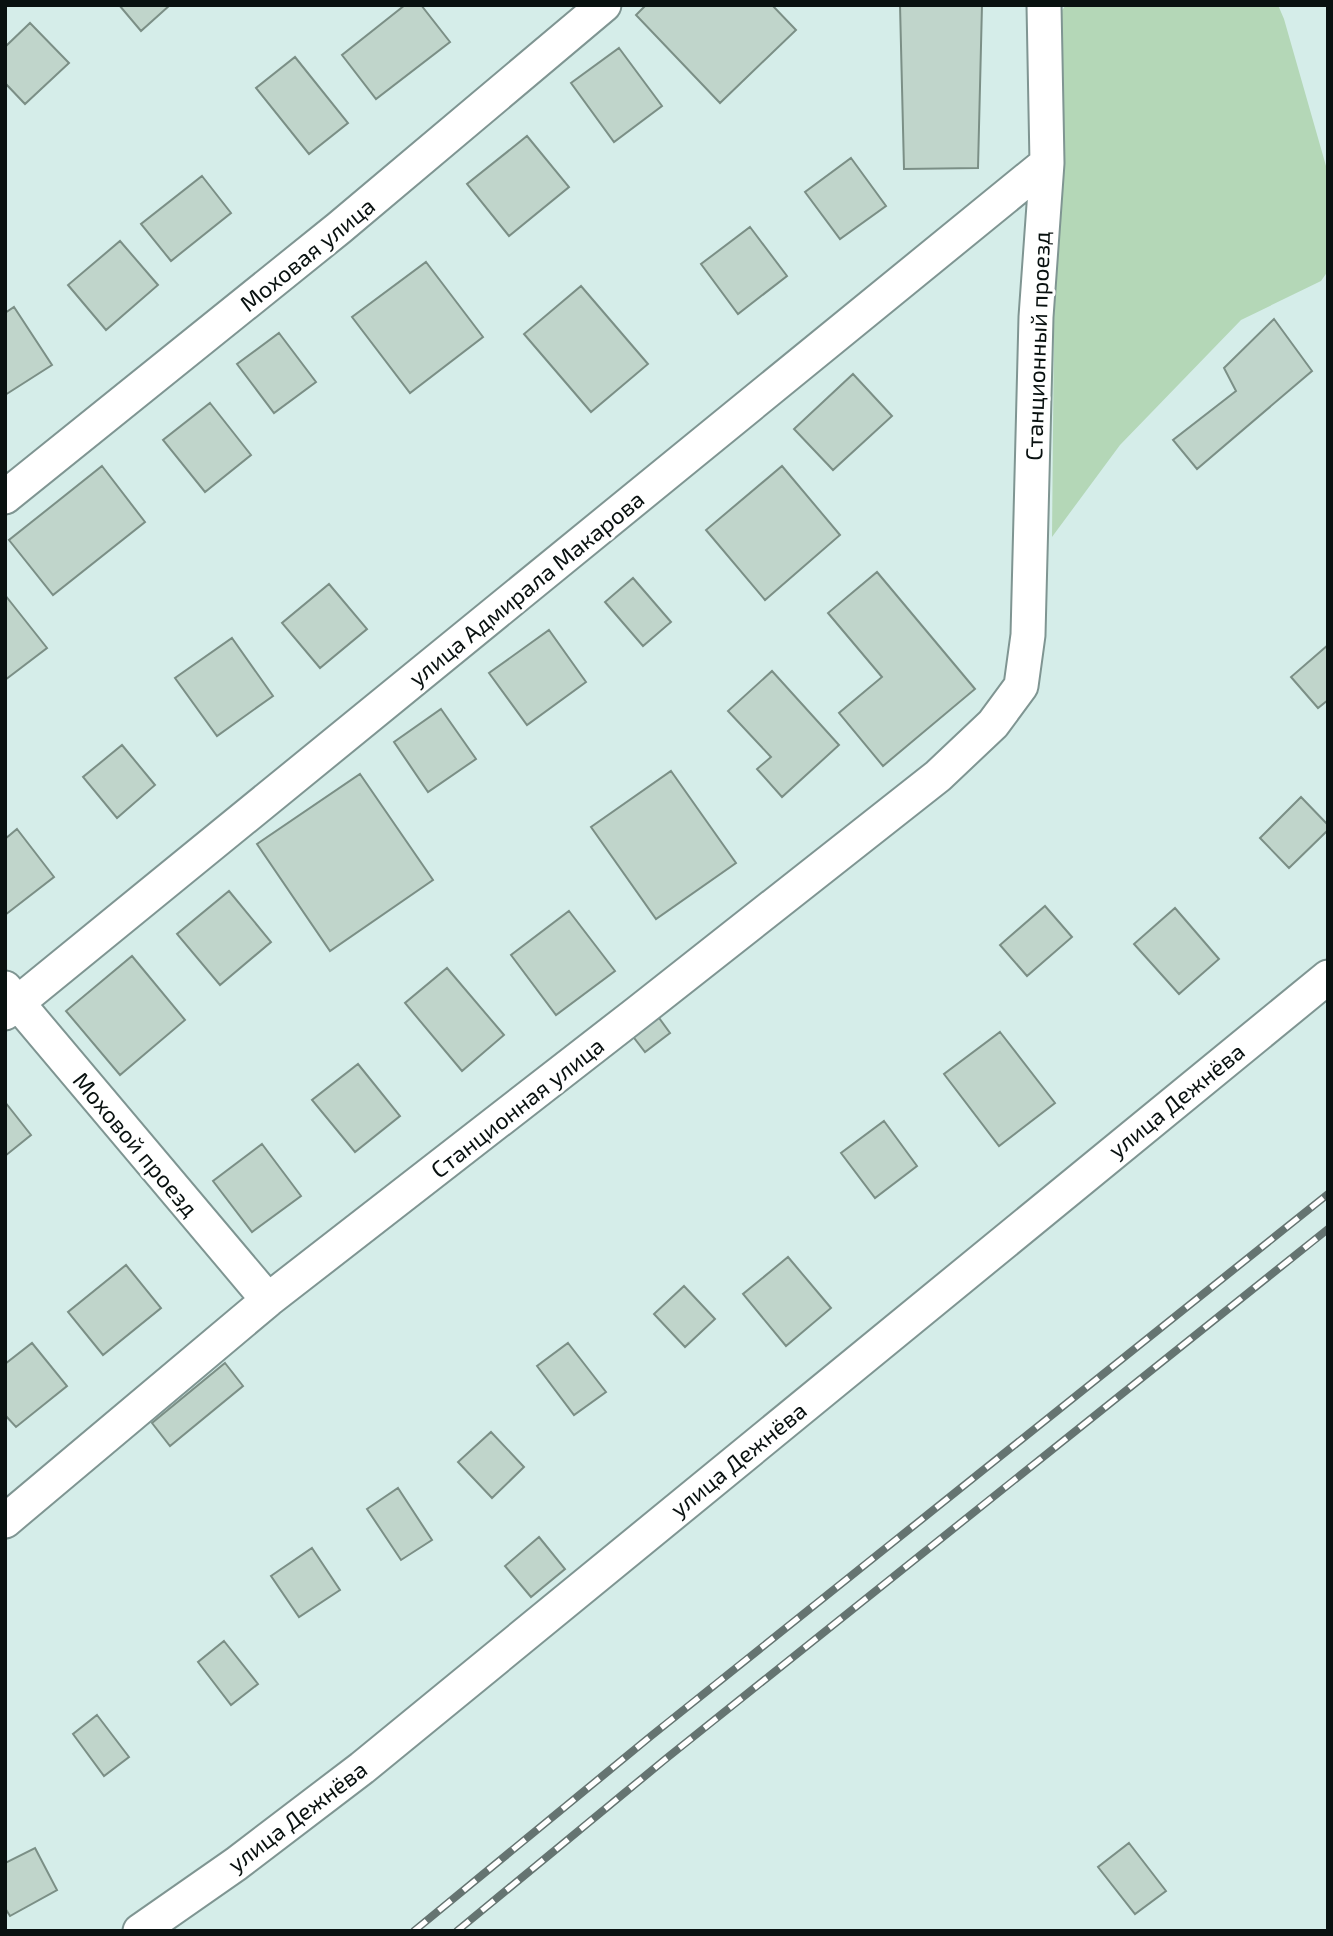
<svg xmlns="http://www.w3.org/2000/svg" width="1333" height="1936" font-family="'Exo 2',sans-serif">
<rect width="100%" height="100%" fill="#d5ede9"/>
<path fill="#b4d7b7" d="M1066 5H1278L1284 19 1328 173V271L1321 281 1241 320 1120 445 1052 537 1057 17Z"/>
<path fill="#c0d5cb" stroke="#7b8f86" stroke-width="2" d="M119 5H170L141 31Z
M405 5H421L450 42 376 99 342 55Z
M646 5H772L796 30 720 103 636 15Z
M900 5H982L978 168 904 169Z
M30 23 69 63 25 104 5 83V47Z
M619 48 662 106 614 142 571 83Z
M295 57 348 123 309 154 256 88Z
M527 136 569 187 509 236 467 184Z
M851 158 886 206 840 239 805 192Z
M202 176 231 213 171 261 141 224Z
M750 227 787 276 738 314 701 264Z
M120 241 158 285 106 330 68 285Z
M426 262 483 337 410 393 352 317Z
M581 286 648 364 591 412 524 334Z
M14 307 52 365 5 395V313Z
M1274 319 1312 371 1197 469 1173 440 1236 391 1224 368Z
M279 333 316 382 274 413 237 364Z
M853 374 892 416 833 470 794 429Z
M210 403 251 455 205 492 163 440Z
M102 466 145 522 53 595 9 540Z
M782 466 840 535 765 600 706 530Z
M877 572 975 689 883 766 839 713 882 677 828 613Z
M633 578 671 622 643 646 605 602Z
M329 584 367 629 320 668 282 623Z
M5 595 47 648 5 680Z
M549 630 586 682 527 725 489 673Z
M232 638 273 696 217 736 175 678Z
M1328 645V700L1318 708 1291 677Z
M772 671 839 745 782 797 757 769 771 757 728 711Z
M441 709 476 759 428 792 394 742Z
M122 745 155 785 117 818 83 777Z
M671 771 736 863 656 919 591 827Z
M360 774 433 880 330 951 257 844Z
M1301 797 1328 825V830L1289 868 1260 838Z
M17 829 54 877 5 915V839Z
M229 891 271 942 220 985 177 934Z
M1045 906 1072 937 1027 976 1000 945Z
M1175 908 1219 959 1179 994 1134 944Z
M569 911 615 971 556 1015 511 955Z
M132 956 185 1020 120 1075 66 1011Z
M447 968 504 1035 462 1071 405 1003Z
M654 1011 670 1033 645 1052 628 1030Z
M1000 1032 1055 1103 999 1146 944 1074Z
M358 1064 400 1116 355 1152 312 1100Z
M5 1102 31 1135 5 1156Z
M884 1121 917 1166 875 1198 841 1153Z
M262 1144 301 1196 252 1232 213 1181Z
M788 1257 831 1308 786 1346 743 1294Z
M126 1265 161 1308 103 1355 68 1312Z
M684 1286 715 1319 685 1347 654 1314Z
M32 1343 67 1386 16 1427 5 1415V1364Z
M568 1343 606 1392 574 1415 537 1366Z
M225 1363 243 1386 170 1446 152 1423Z
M491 1432 524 1467 492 1498 458 1462Z
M398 1488 432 1540 401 1560 367 1509Z
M539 1537 565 1569 531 1597 505 1566Z
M312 1548 340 1590 299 1617 271 1576Z
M224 1641 258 1684 231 1705 198 1662Z
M97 1715 129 1757 104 1776 73 1734Z
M1129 1843 1166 1891 1135 1914 1098 1867Z
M35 1848 57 1890 10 1916 5 1908V1863Z"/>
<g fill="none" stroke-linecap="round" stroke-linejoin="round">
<defs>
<path id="street" d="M5 497 339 228 604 5
M5 988 268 1300
M5 1013 1047 163
M5 1521 268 1300 636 1014 938 776 993 724 1021 686 1028 635 1036 317 1047 163 1044 5
M140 1931 236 1864 362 1768 1328 977"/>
</defs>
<use href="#street" stroke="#7f9592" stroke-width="37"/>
<use href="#street" stroke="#fff" stroke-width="33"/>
<defs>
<path id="rail" d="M414 1931 651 1736 1328 1194
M457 1931 668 1757 1328 1229"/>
</defs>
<use href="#rail" stroke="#657471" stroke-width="8"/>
<use href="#rail" stroke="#fff" stroke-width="5" stroke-dasharray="16" stroke-linecap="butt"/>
</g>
<g text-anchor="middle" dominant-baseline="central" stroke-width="6" stroke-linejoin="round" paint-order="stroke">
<g font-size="23" fill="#091110" stroke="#fff">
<text transform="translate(307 254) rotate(-39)">Моховая улица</text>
<text transform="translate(1037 346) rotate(-88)">Станционный проезд</text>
<text transform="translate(526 588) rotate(-39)">улица Адмирала Макарова</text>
<text transform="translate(1176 1100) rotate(-39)">улица Дежнёва</text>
<text transform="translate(517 1107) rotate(-38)">Станционная улица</text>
<text transform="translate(136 1144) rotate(50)">Моховой проезд</text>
<text transform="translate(738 1459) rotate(-39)">улица Дежнёва</text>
<text transform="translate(297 1816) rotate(-37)">улица Дежнёва</text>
</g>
</g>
<rect width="1333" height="1936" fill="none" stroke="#091110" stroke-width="14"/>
</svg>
